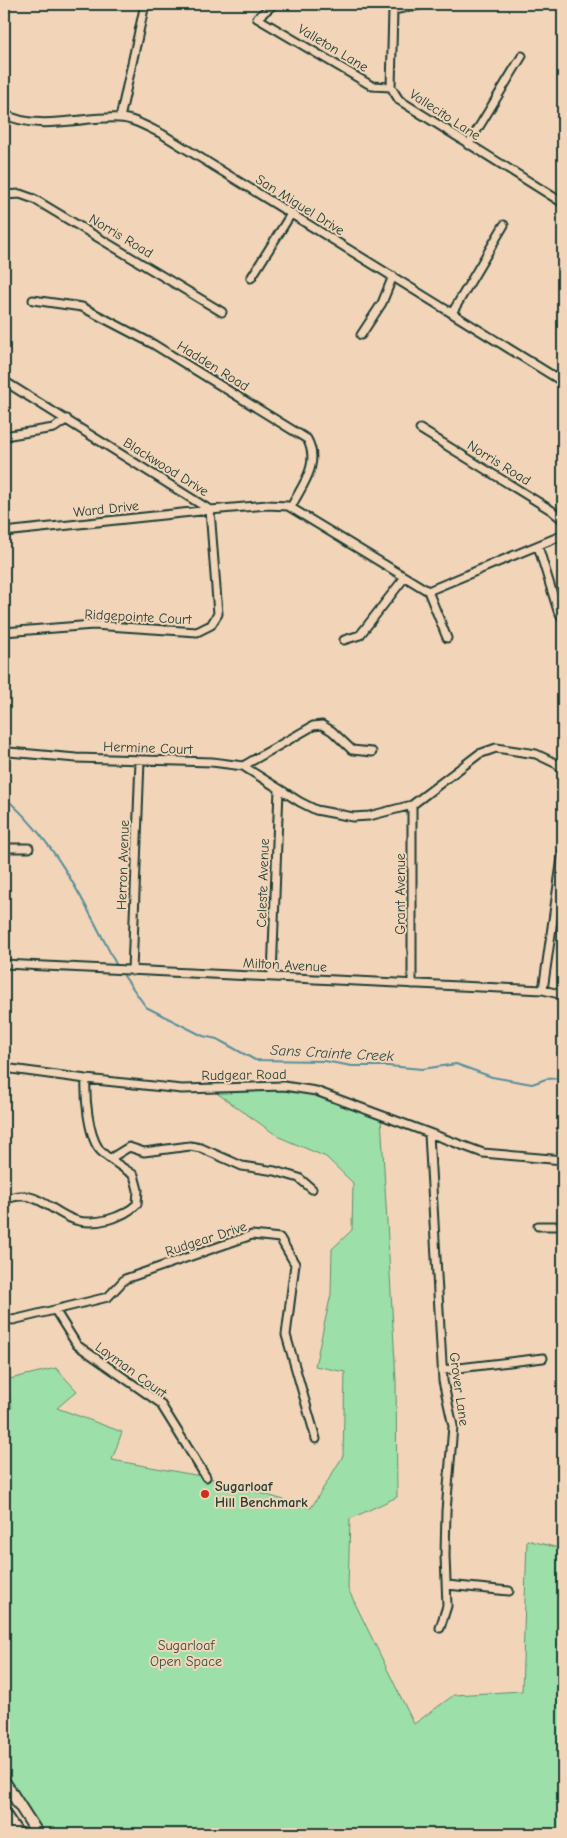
<svg xmlns="http://www.w3.org/2000/svg" width="567" height="1838" font-family="'Comic Neue',sans-serif">
<rect width="100%" height="100%" fill="#f2d5b9"/>
<filter id="ink" filterUnits="userSpaceOnUse"><feTurbulence type="fractalNoise" baseFrequency=".02" numOctaves="2"/><feDisplacementMap in="SourceGraphic" scale="10" xChannelSelector="R" yChannelSelector="G"/><feConvolveMatrix kernelMatrix="1 2 1 2 8 2 1 2 1" color-interpolation-filters="sRGB"/></filter>
<g filter="url(#ink)">
<path fill="#9cdfa9" stroke="#5e8e6e" d="M253 1085 316 1091 381 1116 396 1380 397 1497 350 1519 348 1589 414 1724 454 1695 522 1691 527 1540 563 1549V1834H38L4 1781V1416L12 1407 5 1380 56 1368 77 1391 57 1408 122 1432 112 1460 206 1477 311 1508 343 1456 345 1372 315 1366 331 1294 332 1249 352 1230 353 1183 326 1157 279 1137 211 1089Z"/>
<g fill="none" stroke-linecap="round" stroke-linejoin="round">
<path stroke="#578f9a" stroke-width="2" d="M4 797C56 841 85 904 116 964
M124 976 146 1007 203 1036 217 1039 255 1060 324 1061 352 1066H388L422 1069 456 1064 492 1077 532 1084 546 1079 563 1078"/>
<defs>
<path id="minor" d="M274 4 257 18 372 86 391 87
M387 4 393 10 391 87 399 100 563 203
M393 10 425 4
M4 114C38 132 82 116 119 118 133 118 149 128 162 134L563 382
M120 118 145 4
M468 145 522 56
M4 195 20 194 34 199 222 312
M251 278 291 214
M33 300 82 307 153 344 307 439C321 464 302 485 291 507
M452 313 504 225
M361 335 382 303 393 276
M4 381 210 510 267 505 288 506 428 591
M420 429 551 510 563 520
M4 436 54 428 67 419
M4 532 210 510 218 614 211 625 197 632 93 625 4 632
M538 546 558 611 563 619
M428 591 563 535
M428 591 447 638
M344 640 360 635 405 577
M9 752 76 758 212 762 243 766 300 802 316 810 353 817 369 816 412 805 479 754 496 748 536 754 557 764 563 771
M243 766 313 726 322 725 332 731 352 750 372 752
M412 805V984
M4 848H29
M4 964 543 990 563 995
M132 971 140 760
M272 976 279 789
M543 990 563 850
M4 1068 86 1079 182 1089 284 1086 316 1091 483 1153 563 1160
M429 1134 443 1381 453 1426 446 1511 445 1556 447 1606 440 1628
M111 1158 129 1147 144 1152 190 1146 201 1148 242 1166 275 1171 299 1178 312 1189
M4 1200C35 1186 50 1212 75 1220 95 1226 123 1218 137 1204L138 1190 134 1175C125 1169 105 1157 99 1149 88 1134 85 1097 86 1079
M538 1226H563
M55 1310 77 1345 160 1403 206 1477
M4 1318 13 1320 108 1297 125 1279 252 1235 280 1238 295 1264 286 1335 316 1439
M442 1370 543 1358
M447 1585 509 1591"/>
<path id="highway" d="M4 1781 38 1834
M4 1813 18 1834
M4 1830 7 1834"/>
</defs>
<use href="#minor" stroke="#1f3d34" stroke-width="11"/>
<use href="#highway" stroke="#1f3d34" stroke-width="14"/>
<use href="#minor" stroke="#f2d5b9" stroke-width="7"/>
<use href="#highway" stroke="#f2d5b9" stroke-width="10"/>
</g>
</g>
<circle fill="#c8321e" stroke="#f2d5b9" stroke-width="2" cx="205" cy="1494" r="5"/>
<g text-anchor="middle" dominant-baseline="central" stroke-width="4" stroke-linejoin="round" paint-order="stroke">
<g font-size="14" fill="#1f3d34" stroke="#f2d5b9">
<text transform="translate(333 48) rotate(31)">Valleton Lane</text>
<text transform="translate(445 115) rotate(33)">Vallecito Lane</text>
<text transform="translate(300 205) rotate(32)">San Miguel Drive</text>
<text transform="translate(121 236) rotate(31)">Norris Road</text>
<text transform="translate(213 366) rotate(32)">Hadden Road</text>
<text transform="translate(499 463) rotate(32)">Norris Road</text>
<text transform="translate(166 467) rotate(32)">Blackwood Drive</text>
<text transform="translate(106 509) rotate(-6)">Ward Drive</text>
<text transform="translate(138 617) rotate(3)">Ridgepointe Court</text>
<text transform="translate(148 748) rotate(2)">Hermine Court</text>
<text transform="translate(123 865) rotate(-88)">Herron Avenue</text>
<text transform="translate(263 883) rotate(-88)">Celeste Avenue</text>
<text transform="translate(400 894) rotate(-90)">Grant Avenue</text>
<text transform="translate(285 965) rotate(3)">Milton Avenue</text>
<text transform="translate(244 1075) rotate(-1)">Rudgear Road</text>
<text transform="translate(206 1239) rotate(-18)">Rudgear Drive</text>
<text transform="translate(131 1370) rotate(36)">Layman Court</text>
<text transform="translate(459 1389) rotate(82)">Grover Lane</text>
</g>
<g font-size="14" font-weight="bold" fill="#1f3d34" stroke="#f2d5b9" text-anchor="start">
<text x="215" y="1486">Sugarloaf<tspan x="215" dy="16">Hill Benchmark</tspan></text>
</g>
<g font-size="14" fill="#2c4d40" stroke="#f2d5b9">
<text x="186" y="1645">Sugarloaf<tspan x="186" dy="16">Open Space</tspan></text>
</g>
<g font-size="15" font-style="italic" fill="#284b45" stroke="#f2d5b9">
<text transform="translate(332 1053) rotate(3)">Sans Crainte Creek</text>
</g>
</g>
<rect width="567" height="1838" fill="none" stroke="#f2d5b9" stroke-width="20"/>
<rect x="10" y="10" width="547" height="1818" fill="none" stroke="#1f3d34" stroke-width="2" filter="url(#ink)"/>
</svg>
